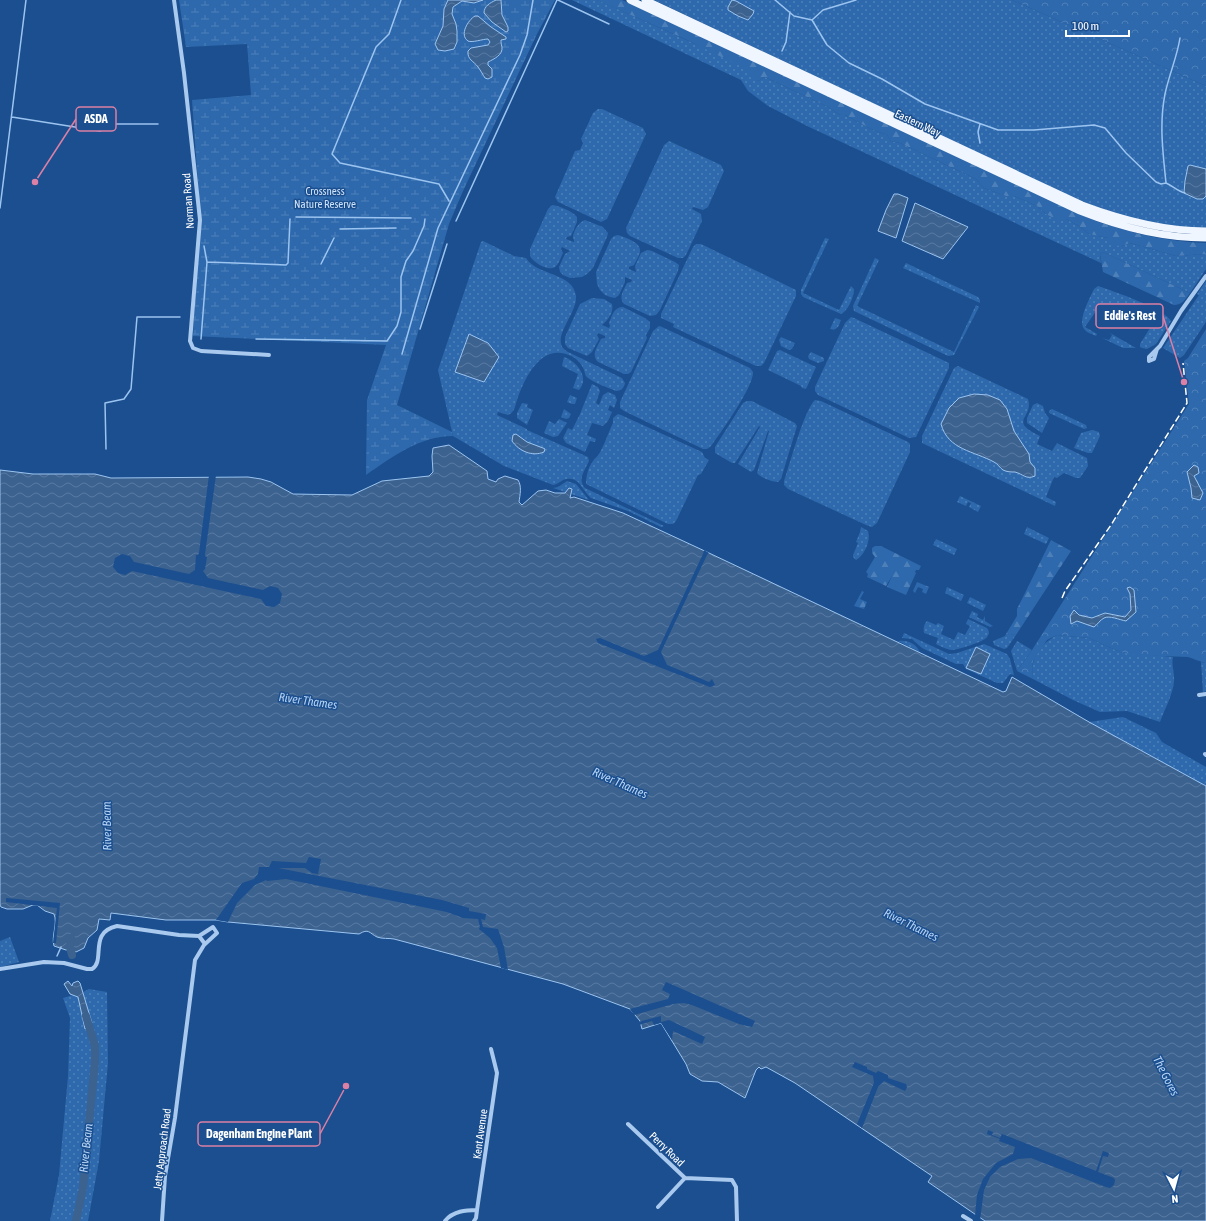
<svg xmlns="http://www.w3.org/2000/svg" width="1206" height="1221" font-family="'Asap Condensed',sans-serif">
<defs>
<pattern id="grass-dots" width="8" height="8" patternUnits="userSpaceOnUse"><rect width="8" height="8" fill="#2e69ad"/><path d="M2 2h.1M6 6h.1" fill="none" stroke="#4d80b9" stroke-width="1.8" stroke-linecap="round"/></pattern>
<pattern id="forest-firs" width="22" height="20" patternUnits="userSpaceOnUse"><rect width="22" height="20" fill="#2e69ad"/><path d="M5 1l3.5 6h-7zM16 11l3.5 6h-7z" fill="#4d80b9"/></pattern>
<pattern id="wetland-marsh" width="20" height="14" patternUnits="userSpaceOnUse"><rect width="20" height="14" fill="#2e69ad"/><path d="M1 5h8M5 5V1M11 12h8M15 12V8" fill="none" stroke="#4d80b9"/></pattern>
<pattern id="park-crowns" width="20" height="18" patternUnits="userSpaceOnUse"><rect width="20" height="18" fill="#2e69ad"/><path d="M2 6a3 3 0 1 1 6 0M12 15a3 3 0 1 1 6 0" fill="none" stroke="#4d80b9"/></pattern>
<pattern id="water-waves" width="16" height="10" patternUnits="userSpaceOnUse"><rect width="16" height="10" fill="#3c6290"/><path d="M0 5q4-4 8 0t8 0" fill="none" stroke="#597aa1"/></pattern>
</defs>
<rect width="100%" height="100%" fill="#1b4f8f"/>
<path fill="url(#grass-dots)" d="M572 0H597L600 1 720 55 745 68 758 81 765 77 828 107 840 115H845L871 129 887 135 891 141 900 143 976 179 984 188 1006 196H1014L1037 206 1046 214 1066 219 1079 226 1089 234 1108 238 1122 246 1130 243 1176 256 1206 254V269L1190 293 1103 252 1100 254 1101 263 807 126 768 106 748 91 741 80Z
M654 0H1012L1206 86V228L1152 226 1078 200Z
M598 109H602L643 128 646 134 607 219 601 222 558 202 555 197 575 151 580 150 583 143 581 139 593 113Z
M669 141 721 165 724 171 708 207 703 210 693 207 692 209 701 214 702 221 686 255 683 258H678L630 236 627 233 626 228 664 145Z
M552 205C560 206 572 211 577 217V222L571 236 567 237 566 239 574 242C574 240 573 238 573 236 574 230 579 222 585 220L603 227 608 233 607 237 593 268 587 274 582 277 570 278 563 275 560 272 559 267 565 254 570 251 562 247 561 249 563 253C561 257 559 264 555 267 548 272 533 262 530 256V249L548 209Z
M618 235C624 237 641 242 640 251 640 255 636 261 634 265L629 267V269L636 272 635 266 641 253 647 250 652 251 675 262 679 265 678 271 660 310 656 315 650 316 624 304C618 297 624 290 627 283L631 282 632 280 625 277V282L619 295 615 298 610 297 605 295 600 290 597 284 596 272 611 239 614 236Z
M825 238 829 239 803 293 839 310 851 286 854 289C854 297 848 311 841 314L803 297 801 294V290Z
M483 241 514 256 526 258C537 276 573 272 576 296 578 314 547 341 568 352L622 378 625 383C624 388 621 391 616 391 607 387 596 384 588 378 585 376 585 373 584 370 581 362 574 356 566 354 539 346 524 380 517 400 515 406 515 412 508 415L498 412 497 415 527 429V430L588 457 589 461C585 470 577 480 585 488L664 526 661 527 628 511 591 498C583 492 580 477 567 479 562 479 559 484 553 485L504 466 453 436 438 370 481 242Z
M696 244H701L796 290V296L764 363 761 366H756L673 327 674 324 661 318V314L693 247Z
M875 258 879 260 857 306 954 352 976 305 979 307 954 355 948 356 854 311 853 306Z
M906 263 978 297 980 300V303L903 268Z
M1206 281V322L1184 355 1180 358 1163 348 1199 295 1197 294Z
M1098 286C1113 291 1165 309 1171 321L1156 344 1147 349 1142 348 1140 347V344L1150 328 1140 322 1138 323 1114 307 1110 313 1099 307 1085 327 1097 334 1096 336C1093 334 1087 333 1085 330 1076 322 1090 298 1094 289Z
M592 298 604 299 612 304C614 313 608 320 602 325L609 328 610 326 609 323C612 315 614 307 623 307L645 318 650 322V328L646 335 647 338 631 372 628 374H624L598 362C591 355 597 347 601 339L605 338V336L598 333 597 335 599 339 592 352 587 356 568 348 565 344V337L580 304Z
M851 317 854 318 949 363V368L916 437 909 438 818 395 815 391V387L845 323Z
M835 318 841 320C839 326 837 331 830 329Z
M659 326 662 327 750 368 753 372C754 386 721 432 711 446L707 449H703L624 411 620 408V402L653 331Z
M1110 333 1136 348H1123L1102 338 1109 340 1112 335Z
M781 337 795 343 792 349 789 350 781 346 779 340Z
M780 350 816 367 806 389 802 388 801 386 768 370 777 351Z
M811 352 824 358V361L818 363 809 359 808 356Z
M564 357C577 361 590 378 579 390L573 388 578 374 562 366Z
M958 366 1028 399C1034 419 1007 420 1040 436L1037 444 1052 451 1057 443 1087 458 1088 466 1080 478H1076L1064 473 1057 478 1054 477 1046 497 1056 502 1055 506 922 443V436L954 368Z
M592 384 598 387 600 391 596 403 599 405 603 395 608 392 615 395 617 400 614 408 610 405 608 410 612 412 608 421 603 426 592 423 587 435 596 439 595 442 590 441 585 452 566 443 563 438 568 428 572 430 580 414Z
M570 395 577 398 575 404H572L567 402Z
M815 400 821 401 908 442 910 444V452L877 523 872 527 866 525 788 489 784 485V481C790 464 804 410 815 400Z
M747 401H752L795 423 797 426 781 479 778 482C772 482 761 478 757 473L769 431H768L754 470 751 472 738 464 760 427 759 426 735 463H732L715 453V447L743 403Z
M522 403 528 404 527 407 533 410 527 425 517 418V413Z
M1037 403 1043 406 1045 413 1049 418 1042 433 1027 423V418L1033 405Z
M564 409 571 414 569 418 566 419 561 417Z
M1052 409 1086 425 1087 428 1084 429 1049 413V411Z
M618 414 621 415 702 452 705 458 709 460 701 474 698 475 676 521 673 524H668L586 484C586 477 588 467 593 461 595 458 597 457 599 454 605 444 608 433 613 423V418Z
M559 419 567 423 558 436 553 437 544 433 549 421 555 424Z
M1092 430 1099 432 1100 436 1092 453H1088L1074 448 1081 433Z
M567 481 576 484 589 500 553 488 558 487Z
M960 496 981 506 978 512 969 507 971 503 968 502 966 506 957 502Z
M861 527 868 531C871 540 865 555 856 560L853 557V555L858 543 856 542 860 532Z
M1027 527 1049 538 1046 544 1024 534Z
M936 539 957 549 954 555 933 545Z
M947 587 964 595 961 601 945 593Z
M970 597 986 605 983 611 967 603Z
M972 611 978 614 977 617 983 620 985 616V621L993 626 990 627 969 617Z
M968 619 987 628C989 631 990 633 987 637 984 642 957 650 951 650 946 649 940 646 936 644L938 638 924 633C923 628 924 624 927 621L936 625 938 623 944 626 941 634 954 640 958 632 965 635 970 626 966 624Z
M904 633 949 654 957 653 984 644 1007 654 1010 659 1014 675 1010 674 1003 683H997L966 669 963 664H956L922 648 912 639 902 638Z
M1006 634 1016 635 1007 648 1004 649 994 645 993 641 1005 636Z
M1057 635 1089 638 1120 652 1173 657C1171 665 1175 674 1174 682 1172 697 1165 708 1160 722L1127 711 1100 712 1073 700 1033 679C1029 660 1040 644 1057 635Z
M898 641C908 640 915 643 920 652Z
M1017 641 1032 650 1017 671 1011 651Z
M1206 661V691L1203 693 1201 662 1205 663Z
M1123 717 1156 733 1162 742 1206 767V786L1089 722Z
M10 937 19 962 0 967V941Z
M89 989 107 992 108 1063 99 1161 88 1221H50L59 1175 68 1076 70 1018 63 998 73 995 78 997 85 1028 92 1023 83 992Z"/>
<path fill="url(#forest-firs)" d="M597 0H622L1096 221C1131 233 1168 242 1206 243V254L1176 256 1130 243 1122 246 1110 245 1108 238 1089 234 1079 226 1066 219 1060 221 1046 214 1037 206 1014 196H1006L984 188 976 179 900 143 891 141 887 135 871 129 845 115H840L828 107 765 77 758 81 748 76 744 68 685 39Z
M1103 252 1190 293C1185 300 1182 305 1174 305L1103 272 1100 254Z
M1051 540 1071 551 1016 635 1006 634 1017 616V609L1025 593Z
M875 546H881L921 566 919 570H916L915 572 916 573 906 595 887 587 892 576 886 586 867 577 868 574 866 572 875 557 872 553V548Z
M917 582 929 587 926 594 922 592 923 589 918 587 915 593 913 591Z
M862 591 864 592 860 599 867 602 864 609 854 606Z"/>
<path fill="url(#wetland-marsh)" d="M179 0H555L537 34 463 191 449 224 397 405 452 432 453 436C420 436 392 457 366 475L367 400 386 345 193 336 200 212 192 100 251 95 247 44 186 47Z"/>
<path fill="url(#park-crowns)" d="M1012 0H1206V86Z
M1206 329V661L1205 663 1188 657 1135 655 1120 652 1089 638 1057 635 1047 640 1033 661 1032 671 1033 679 1017 671 1032 650 1189 404 1184 361 1188 358Z"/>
<path fill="url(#water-waves)" stroke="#9cc4f0" d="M448 0H483L474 3 462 1 453 7 452 14 456 24 457 31V42L454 49 445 51 438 50 435 44 443 26 444 9Z
M496 0H501L502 15 508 27V31L506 32 492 22 484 13C484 6 490 3 496 0Z
M732 0 736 1 754 11 753 14 748 20 738 16 728 10V7Z
M475 16H478L491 27 506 37V39L501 40C501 42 501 44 502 47 503 55 494 59 488 62V65L492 69V77L488 79 485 78C483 75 481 71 478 67 474 61 467 60 468 51L471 48 488 45 490 42 488 39C483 39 472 43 468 41 459 35 468 20 475 16Z
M1190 165 1206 169V196L1203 199H1197L1184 193 1185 181 1188 166Z
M894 194H898L908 198 896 238 878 231 886 210Z
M915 203 968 227 943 259 902 241Z
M469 334 488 343 499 357 484 382 455 372Z
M974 394 988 395 1000 400 1007 409 1014 431 1029 454 1030 462 1035 468V476C1026 480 1023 474 1015 472 1011 472 1007 472 1003 470 1000 468 998 464 994 462 974 451 948 450 941 424L949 408 959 398Z
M516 434 527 442 543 448 545 449 544 452C532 457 519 451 512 441L513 435Z
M449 445 487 471 488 479 496 482 498 479 505 476 518 480C522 486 520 495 519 502L522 505 538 491 546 490 555 493H565L569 488 572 489 570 498 574 497 623 513 709 553 1003 692 1006 691 1012 677 1089 722 1206 786V1221H985L928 1182 932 1176 795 1083 766 1067 761 1069 759 1067 756 1070 745 1098 718 1082 702 1081 690 1074 686 1064 661 1023 642 1029 640 1021 630 1009 563 984 394 939C389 938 382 939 377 937 369 933 369 928 359 934L228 922 216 920H166L111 913 110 920 99 919 97 930 88 938 84 948 76 952 74 951 73 949 66 950 54 946C51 936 58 924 54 914L45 911 37 905H33L23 909H7L1 907 0 905V470L33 474H95L111 478 248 477 261 479 271 482 293 494 352 495 382 481 429 476 433 472 432 456 433 448Z
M1194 465 1198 467 1199 473 1194 476 1203 493 1200 500 1192 498 1191 488 1187 472Z
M1130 587 1134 590 1136 612 1126 621C1120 620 1109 615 1104 618 1100 620 1098 624 1094 627L1077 621 1071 624 1070 616 1074 610 1079 615 1092 618 1105 613 1125 617 1131 610 1130 594 1127 588Z
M976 647 990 654 981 674 966 668Z
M68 981 72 986 73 983 78 981 80 983 92 1023 85 1029 78 997 70 994 64 984Z"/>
<path fill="#1b4f8f" d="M209 475H216L205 554V556L207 557 205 569 203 571 208 578 263 590 270 586 278 588 282 594 280 603 274 607 266 606 261 599 132 571 125 575 118 573 113 567 115 558 122 554 130 556 134 562 189 574 195 570 196 555H198L199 553Z
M704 550 709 553 707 555 661 652 667 665 709 682 712 679 715 685 710 687 598 643 596 639 600 638 644 656 658 650 703 554Z
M309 857 321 859 318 874 312 873 305 868H278L442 900 469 908V911L486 914 485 920 481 919 483 927 498 929 504 947 508 970 501 968 497 948 490 938 479 929 480 927 478 919 463 918 447 912 286 879 267 881 266 880 255 885 237 903 228 922 216 920 242 883 254 879 258 874 259 867H269L272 861 306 863Z
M6 898 60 903 56 943H53L57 908 6 902Z
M666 982 755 1021 752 1027 739 1024 692 1005 684 1003 673 1004 634 1015 630 1009 668 999 670 994 662 990Z
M661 1016V1022L669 1020 705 1037 702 1044 673 1031 672 1040 661 1023 654 1025 652 1021 639 1025 638 1022Z
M855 1062 867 1067V1069L876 1073 878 1071 888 1075V1078L906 1084 907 1087 905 1091 884 1081 878 1087 862 1128 857 1124 874 1083 873 1076 852 1067Z
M988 1130 993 1132 992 1135 1000 1138 1002 1134 1096 1171 1103 1151 1109 1153 1108 1157 1103 1156 1098 1172 1114 1178 1115 1180 1114 1185 1110 1188 1106 1187 1031 1158 1018 1159 1000 1167 990 1177 984 1190 980 1220 975 1216 977 1195 983 1179 996 1163 1013 1154 1015 1147 999 1141 1000 1139 987 1134Z"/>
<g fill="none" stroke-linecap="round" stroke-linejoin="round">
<path stroke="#9cc4f0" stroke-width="1.5" d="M401 0 389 34 376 47 332 154 340 163 439 184 449 201
M558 0 609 24
M775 0 794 16 812 20 827 45 849 63 882 79 925 104 998 130H1034L1094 125 1105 128 1126 153 1156 182 1161 184 1166 183C1173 186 1177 191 1185 193
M812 20 823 10 856 0
M782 51 786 42 790 12
M12 117 100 131 116 124H158
M980 143 978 132 980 124
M1166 183C1163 153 1159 124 1165 94 1169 75 1177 57 1180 38
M0 208 26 0
M296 217 411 218
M456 221 557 0
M340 229 396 228
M207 262 286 265 288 263 290 219
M321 264 334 238
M420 329 447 244
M201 339 207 262 204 246
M256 339 387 341 397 326 401 312V277L406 261 413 251 424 226 425 219
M402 354 438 228 520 55 527 35 533 0
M106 449 105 403 124 399 131 389 137 317H180
M57 956 61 947"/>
<path stroke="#3c6290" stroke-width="8" d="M71 938 70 947 72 955
M76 1221 83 1188 95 1061V1046L86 1016"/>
<path stroke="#a9c9ee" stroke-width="4" d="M174 0 184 73 200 220 190 341 193 348 201 351 269 355
M1157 349 1154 359 1149 361V357L1160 346 1181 311 1206 276
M1199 695 1206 694
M1205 754 1206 755
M0 969 44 962 64 963 87 969H92C106 961 88 932 117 926L179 935 199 936 205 944
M628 1124 685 1178
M658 1207 685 1178 732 1180 736 1187 737 1221
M963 1216 971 1221
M162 1221 165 1176 175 1118 195 960 204 945 217 933 213 927 199 936
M445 1221C453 1211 466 1210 477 1210
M474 1221 476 1218 477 1210 497 1073 491 1049"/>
<path stroke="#f0f6ff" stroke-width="7" d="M630 0 1080 211C1120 227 1162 238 1206 238
M645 0 1082 205C1122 220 1163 231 1206 231"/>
<path stroke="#fff" stroke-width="1.5" stroke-dasharray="7 3" stroke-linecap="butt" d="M1062 598 1065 591 1111 525 1187 403 1183 363"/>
</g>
<g text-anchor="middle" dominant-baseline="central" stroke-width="3" stroke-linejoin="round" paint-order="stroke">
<g font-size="11" fill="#fff" stroke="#1b4f8f">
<text transform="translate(918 123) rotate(25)">Eastern Way</text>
<text transform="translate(188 201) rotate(-94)">Norman Road</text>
<text transform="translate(480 1134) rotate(-82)">Kent Avenue</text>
<text transform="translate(162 1149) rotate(-83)">Jetty Approach Road</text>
<text transform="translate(667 1149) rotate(44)">Perry Road</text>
</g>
<g font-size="11" fill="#cfe3fa" stroke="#1b4f8f">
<text x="325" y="191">Crossness<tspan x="325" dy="13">Nature Reserve</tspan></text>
</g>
<g font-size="12" font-style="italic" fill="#b5d3f5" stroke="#1b4f8f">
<text transform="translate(308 701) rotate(8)">River Thames</text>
<text transform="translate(620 783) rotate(24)">River Thames</text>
<text transform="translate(107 826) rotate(-91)">River Beam</text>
<text transform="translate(911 925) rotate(26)">River Thames</text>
<text transform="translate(1166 1076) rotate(63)">The Gores</text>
<text transform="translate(86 1148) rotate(-84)">River Beam</text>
</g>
</g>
<path fill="none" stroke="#dd80a5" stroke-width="1.5" d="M35 182L76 119M1184 382L1163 316M346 1086L320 1134"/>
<g fill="#dd80a5" stroke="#1b4f8f" stroke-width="1.5">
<circle cx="35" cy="182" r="4"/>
<circle cx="1184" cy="382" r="4"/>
<circle cx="346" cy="1086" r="4"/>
</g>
<g fill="#1b4f8f" stroke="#dd80a5" stroke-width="1.5">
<rect x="76" y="107" width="40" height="24" rx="4"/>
<rect x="1096" y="304" width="67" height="24" rx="4"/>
<rect x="198" y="1122" width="122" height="24" rx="4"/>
</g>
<g font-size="12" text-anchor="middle" font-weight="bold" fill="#fff">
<text x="96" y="123">ASDA</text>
<text x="1130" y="320">Eddie's Rest</text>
<text x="259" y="1138">Dagenham Engine Plant</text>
</g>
<g transform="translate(1174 1189) rotate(174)" stroke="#1b4f8f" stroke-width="3" paint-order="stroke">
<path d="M0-3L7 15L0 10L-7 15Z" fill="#ffffff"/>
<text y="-6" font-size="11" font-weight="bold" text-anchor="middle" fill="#ffffff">N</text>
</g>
<path d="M1066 30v6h63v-6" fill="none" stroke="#ffffff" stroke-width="2"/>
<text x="1072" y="30" font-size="12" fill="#ffffff" stroke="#1b4f8f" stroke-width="3" paint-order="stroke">100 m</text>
</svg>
